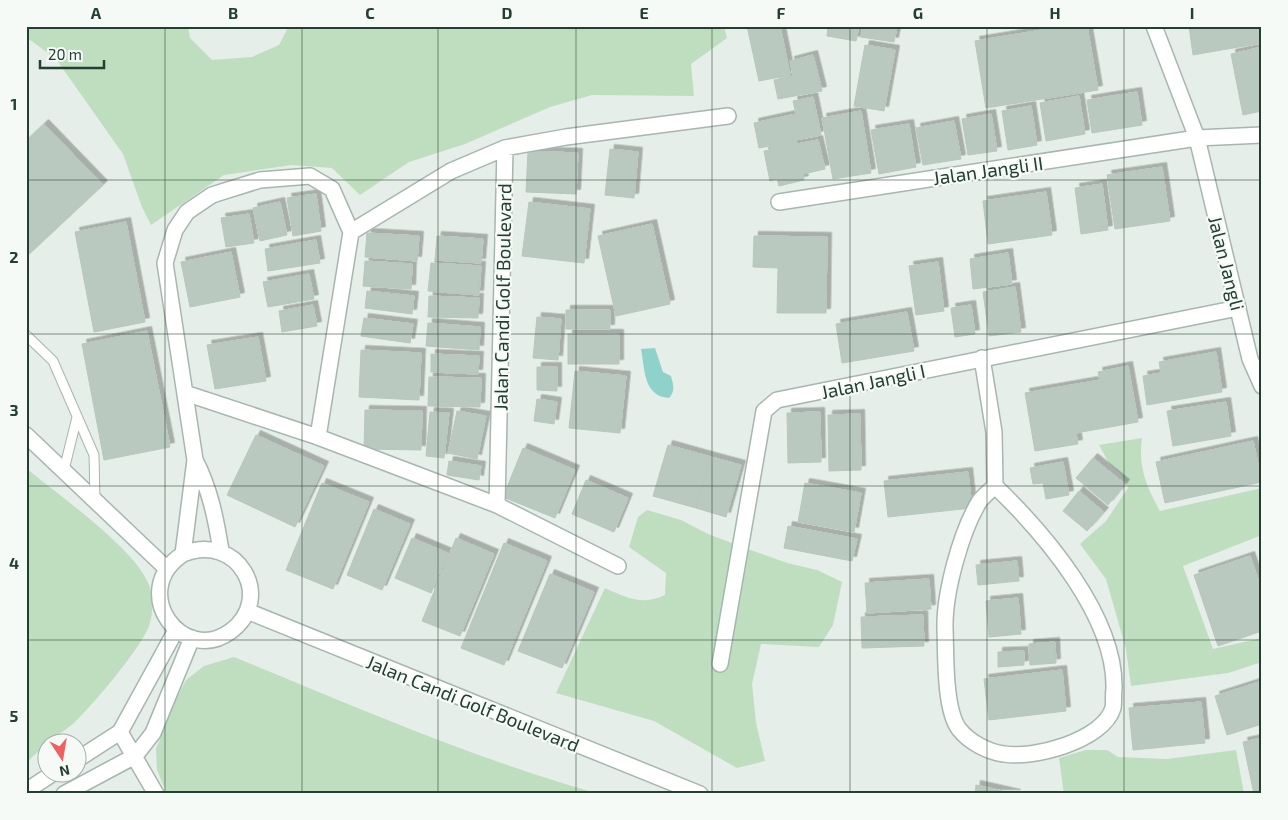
<svg xmlns="http://www.w3.org/2000/svg" width="1288" height="820" font-family="'Exo 2',sans-serif">
<defs>
<filter id="shadow"><feDropShadow dx="4.5" dy="-4.5" stdDeviation="0" flood-color="#0004"/></filter>
</defs>
<rect width="100%" height="100%" fill="#e5eee8"/>
<path fill="#bfdec0" d="M26 26H188L190 38 212 60 252 57 279 45 289 26H724L727 38 691 64 694 96 592 95 550 107 465 144 409 162 360 195 332 168 292 165 224 175 151 225 142 207 123 154 56 59 26 37Z
M1142 438C1138 467 1146 486 1160 511L1262 488V535L1183 566 1213 649 1262 638V662L1228 673 1131 686 1126 649 1106 579 1080 544 1106 521 1128 488 1122 475 1109 463 1099 445Z
M26 468C58 495 135 548 149 585 154 598 153 614 149 626 141 648 92 706 74 723 66 730 55 736 48 743 41 748 33 757 26 763Z
M647 510 681 520 708 534 748 549 787 563 817 570 842 582 833 625 819 647 761 644 752 684 756 723 765 761 737 768 654 721 556 693 605 588C628 598 641 606 665 595L666 573 629 547 638 517Z
M234 657C354 706 474 759 599 794H167L157 770 156 749 174 703 186 680 204 666Z
M1086 750H1107L1118 757 1167 759 1236 750 1244 794H1064L1059 758Z"/>
<path fill="#8fd1cb" d="M655 348 663 372 671 376C673 385 676 390 669 398 643 396 645 369 641 349Z"/>
<path fill="#bac9c0" stroke="#b7c7bd" filter="url(#shadow)" d="M747 26H780L790 75 759 81Z
M828 26H859L856 41 827 36Z
M863 26H897L894 42 861 37Z
M1066 26H1087L1098 90 986 108 975 41Z
M1189 26H1262V43L1193 55Z
M865 45 895 50 884 111 854 106Z
M1262 47V111L1243 115 1231 54Z
M813 55 822 91 778 99 774 80 793 76 790 61Z
M1137 92 1142 125 1092 133 1087 100Z
M1079 96 1085 134 1046 141 1040 103Z
M813 97 821 135 796 140 797 144 818 140 825 169 803 174 804 180 779 186 777 179 770 181 764 151 771 150 770 146 759 148 754 123 796 114 793 101Z
M1031 106 1037 145 1008 150 1002 111Z
M861 111 871 173 833 179 822 118Z
M991 114 997 151 968 155 962 119Z
M954 121 961 159 923 165 916 128Z
M44 124 103 185 26 257V141Z
M909 124 916 167 879 174 871 130Z
M610 149 638 152 634 198 605 195Z
M528 151 578 153 576 194 526 192Z
M1162 167 1170 221 1115 229 1107 175Z
M1102 184 1108 230 1081 234 1075 188Z
M1046 192 1052 235 988 244 983 201Z
M316 194 321 231 293 236 287 198Z
M280 202 287 235 260 241 253 208Z
M529 202 590 209 584 263 522 256Z
M249 214 254 243 226 247 221 218Z
M126 222 145 322 94 332 75 232Z
M652 224 670 304 616 316 598 236Z
M367 233 419 236 417 261 365 257Z
M437 236 483 239 481 263 435 260Z
M754 236 827 237 826 313H777L778 268 753 267Z
M316 240 320 263 268 271 265 249Z
M231 252 240 297 190 307 181 262Z
M1008 253 1012 284 973 289 970 259Z
M365 261 412 264 411 289 363 286Z
M938 262 944 311 916 315 909 266Z
M431 263 481 266 479 295 428 291Z
M309 274 314 299 268 307 263 282Z
M1015 287 1021 332 989 336 983 292Z
M367 291 414 296 412 314 365 308Z
M429 296 479 298 478 318 428 317Z
M313 305 317 326 282 332 279 311Z
M971 305 975 334 955 337 951 308Z
M566 310H610V329H566Z
M907 312 914 351 842 363 836 324Z
M537 317 561 319 558 360 533 358Z
M364 318 413 324 410 343 361 336Z
M428 323 480 327 479 350 426 346Z
M147 331 170 447 104 460 82 344Z
M568 334H619V364H568Z
M258 337 266 381 215 389 207 345Z
M361 350 421 353 419 400 359 397Z
M1216 352 1222 392 1147 405 1143 376 1161 373 1159 362Z
M431 354 479 356 478 374 431 372Z
M1128 366 1138 422 1076 433 1078 444 1035 451 1025 393 1100 380 1098 372Z
M537 367H557V391L537 390Z
M575 371 626 376 620 433 569 428Z
M429 377 481 378 480 407 428 406Z
M537 399 557 402 554 424 534 421Z
M1226 402 1231 436 1173 446 1167 411Z
M365 410 422 411 421 450 364 449Z
M457 411 486 416 477 459 448 453Z
M430 412 449 413 444 458 426 456Z
M820 412 821 462 788 463 787 413Z
M860 414 861 470 829 471 828 415Z
M256 435 324 466 295 527 227 495Z
M1253 441 1262 482 1165 503 1156 462Z
M668 445 711 457 696 508 653 496Z
M523 448 575 470 555 518 503 497Z
M711 457 741 465 726 517 696 508Z
M1093 458 1125 484 1108 505 1076 478Z
M449 461 481 466 479 480 447 475Z
M1063 462 1069 495 1046 499 1043 483 1033 484 1030 468Z
M968 472 972 508 888 517 884 481Z
M586 480 628 498 614 532 572 514Z
M322 483 369 502 333 589 286 570Z
M805 483 861 493 854 532 798 522Z
M1079 491 1104 512 1087 531 1063 511Z
M374 509 410 524 382 590 347 575Z
M788 526 857 539 852 561 784 548Z
M412 538 448 553 431 593 395 578Z
M456 538 494 554 460 636 422 621Z
M504 543 547 561 504 665 461 648Z
M1250 556 1262 591V631L1218 646 1194 575Z
M1017 561 1019 581 978 585 976 565Z
M550 574 594 592 562 668 518 651Z
M929 579 931 609 867 613 865 583Z
M1018 598 1021 634 989 637 986 601Z
M923 615 924 646 862 648 861 617Z
M1055 642 1056 663 1030 665 1029 644Z
M1024 651V665L998 667V652Z
M1062 670 1066 711 989 720 984 679Z
M1262 681V724L1227 735 1215 696Z
M1201 702 1205 743 1133 750 1129 708Z
M1262 738V794H1254L1243 742Z
M976 785 1016 794H975Z"/>
<g fill="none" stroke-linecap="round" stroke-linejoin="round">
<defs>
<path id="service" d="M26 335 53 361 94 455 95 501
M64 470 77 417"/>
<path id="minor" d="M505 148 566 137 728 116
M779 202 1197 138 1262 135
M351 232 451 171 505 148 497 505
M982 358 994 432 995 486C1045 534 1116 617 1114 689 1113 695 1114 703 1113 708 1103 741 1033 759 1004 754 988 752 969 742 959 729 944 709 946 653 945 629 944 593 961 532 979 502 983 496 990 491 995 486
M185 393 318 437 497 505 618 566
M26 435 166 568
M221 551C216 519 210 489 195 460L165 263 175 230 187 212 212 195 260 180 310 176 332 189 351 232 318 437
M183 554C238 532 275 598 231 631 183 667 127 591 183 554L195 460
M247 611 700 794
M720 664 764 411 777 400 1238 308
M120 732 156 794
M78 759 120 732 176 630
M26 791 55 772
M64 794 135 756 153 733 192 638"/>
<path id="tertiary" d="M1154 26 1197 138 1250 359 1262 386"/>
</defs>
<use href="#service" stroke="#a7b6ae" stroke-width="11"/>
<use href="#minor" stroke="#a7b6ae" stroke-width="18"/>
<use href="#tertiary" stroke="#a7b6ae" stroke-width="18"/>
<use href="#service" stroke="#fff" stroke-width="9"/>
<use href="#minor" stroke="#fff" stroke-width="15"/>
<use href="#tertiary" stroke="#fff" stroke-width="15"/>
</g>
<path fill="none" stroke="#243f32" stroke-width="1" stroke-opacity="0.55" d="M165 26V794M302 26V794M438 26V794M576 26V794M712 26V794M850 26V794M987 26V794M1124 26V794M26 180H1262M26 334H1262M26 486H1262M26 640H1262"/>
<g text-anchor="middle" dominant-baseline="central" stroke-width="4.5" stroke-linejoin="round" paint-order="stroke">
<g font-size="19" fill="#243f32" stroke="#f6faf7">
<text transform="translate(988 170) rotate(-8)">Jalan Jangli II</text>
<text transform="translate(1227 263) rotate(76)">Jalan Jangli</text>
<text transform="translate(502 297) rotate(-89)">Jalan Candi Golf Boulevard</text>
<text transform="translate(873 381) rotate(-12)">Jalan Jangli I</text>
<text transform="translate(473 703) rotate(22)">Jalan Candi Golf Boulevard</text>
</g>
</g>
<rect width="1288" height="820" fill="none" stroke="#f6faf7" stroke-width="55"/>
<g transform="translate(62 758) rotate(168)"><circle r="24" fill="#f6faf7" stroke="#a2afa8"/>
<path d="M0-4L9 19L0 12L-9 19Z" fill="#ee6362"/>
<text y="-8" font-size="14" font-weight="bold" text-anchor="middle" fill="#243f32">N</text>
</g>
<path d="M40 60v8h64v-8" fill="none" stroke="#243f32" stroke-width="2.5"/>
<text x="48" y="60" font-size="15" fill="#243f32" stroke="#f6faf7" stroke-width="4" paint-order="stroke">20 m</text>
<rect x="28" y="28" width="1232" height="764" fill="none" stroke="#243f32" stroke-width="2"/>
<g font-size="16" text-anchor="middle" font-weight="bold" fill="#243f32">
<text x="96" y="19">A</text>
<text x="233" y="19">B</text>
<text x="370" y="19">C</text>
<text x="507" y="19">D</text>
<text x="644" y="19">E</text>
<text x="781" y="19">F</text>
<text x="918" y="19">G</text>
<text x="1055" y="19">H</text>
<text x="1192" y="19">I</text>
<text x="14" y="110">1</text>
<text x="14" y="263">2</text>
<text x="14" y="416">3</text>
<text x="14" y="569">4</text>
<text x="14" y="722">5</text>
</g>
</svg>
